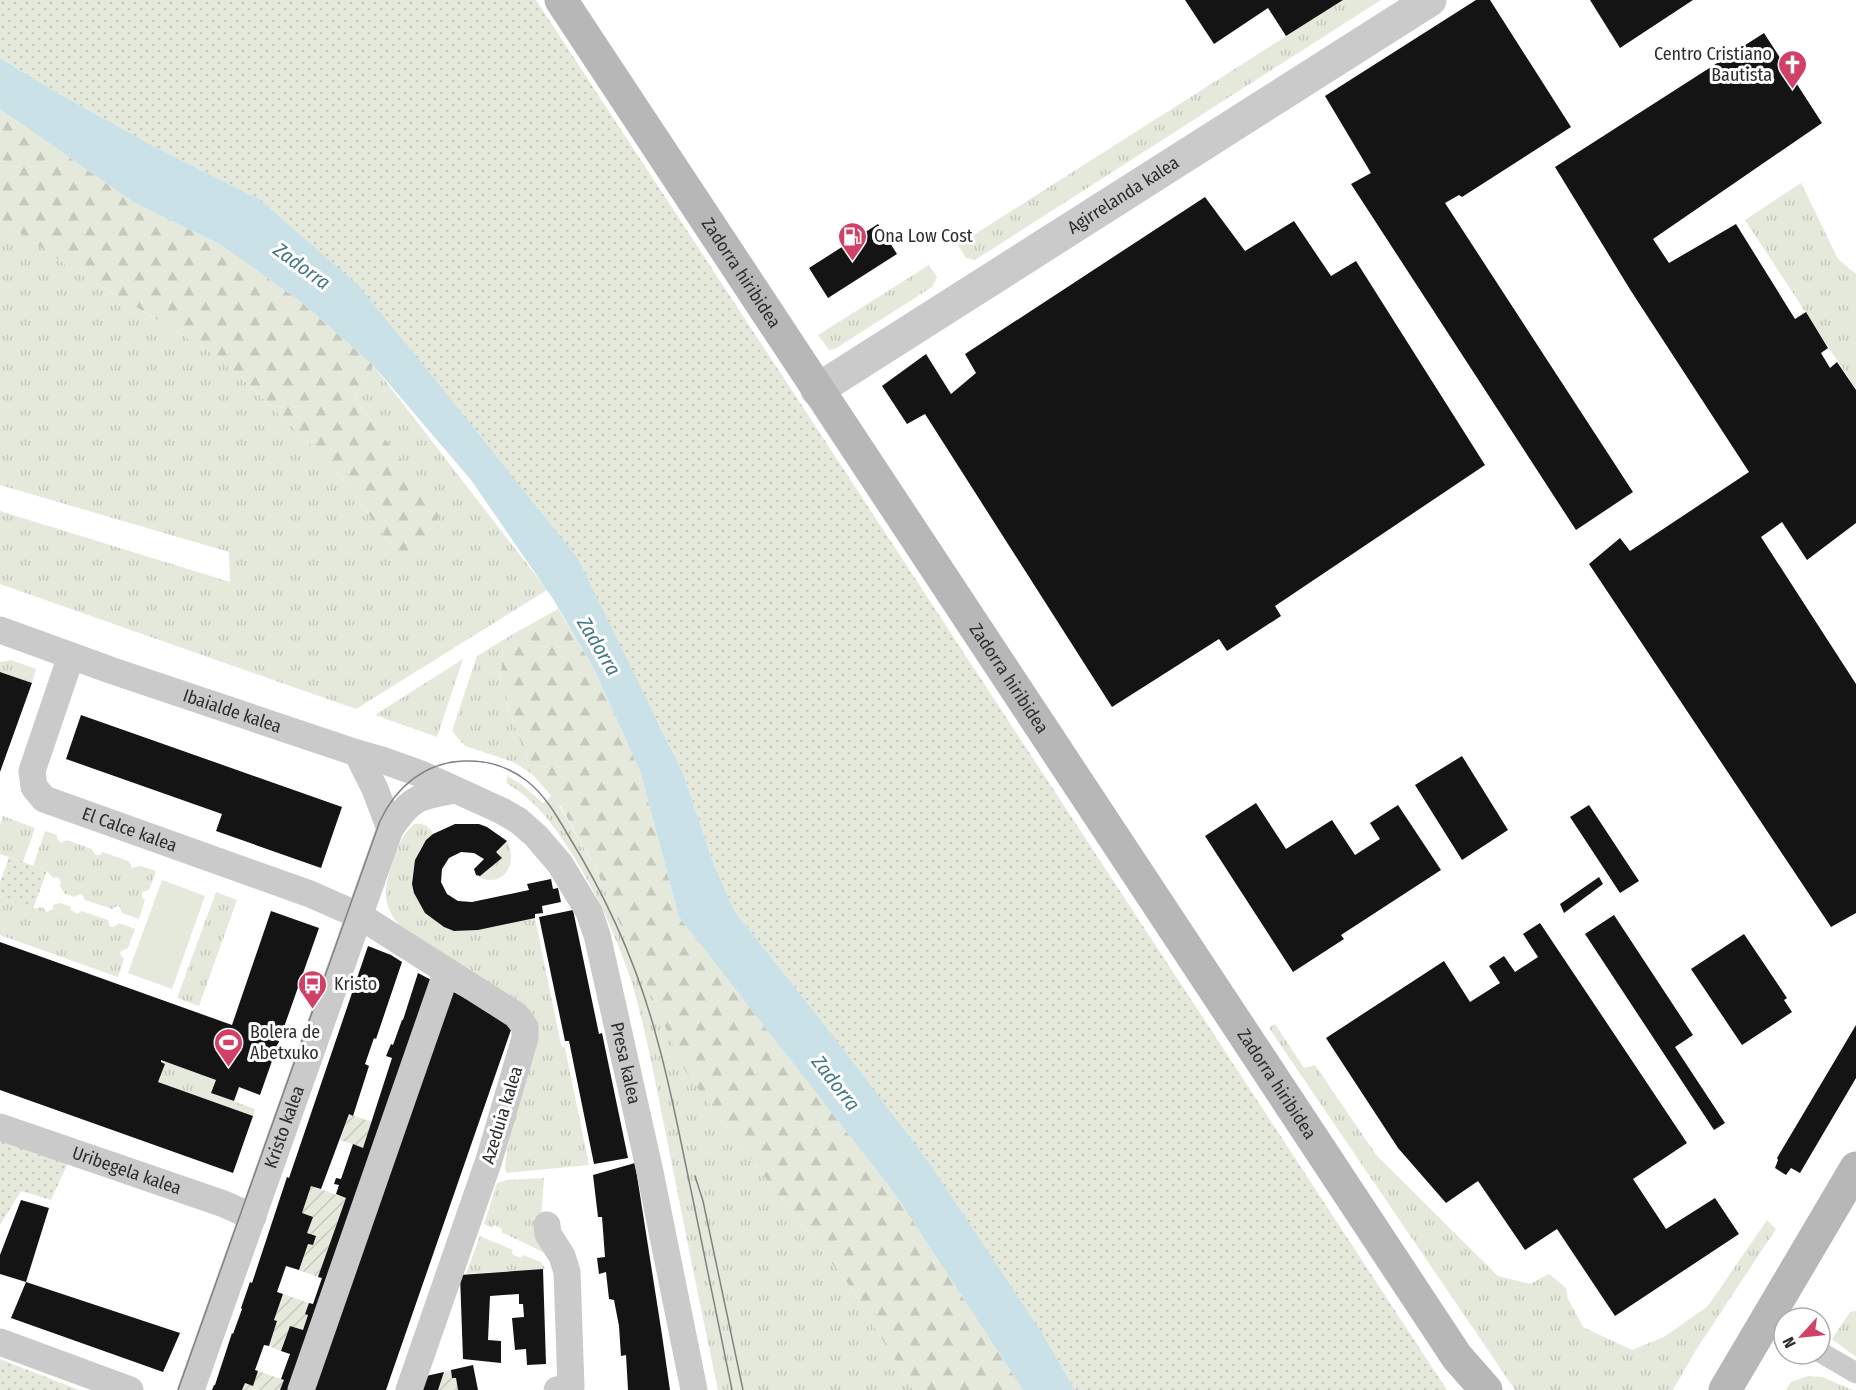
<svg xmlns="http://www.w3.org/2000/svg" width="1856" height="1390" font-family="'Fira Sans Condensed',sans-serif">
<defs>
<pattern id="grass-tufts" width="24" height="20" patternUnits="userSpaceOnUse" patternTransform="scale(1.5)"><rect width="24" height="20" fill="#e5e9dc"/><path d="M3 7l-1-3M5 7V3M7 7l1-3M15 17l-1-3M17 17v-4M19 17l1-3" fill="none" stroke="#c5c8bd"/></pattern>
<pattern id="forest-firs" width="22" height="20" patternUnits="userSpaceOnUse" patternTransform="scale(1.5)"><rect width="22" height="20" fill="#e5e9dc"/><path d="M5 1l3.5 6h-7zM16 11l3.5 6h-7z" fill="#c5c8bd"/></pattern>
<pattern id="park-dots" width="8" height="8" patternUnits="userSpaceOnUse" patternTransform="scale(1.5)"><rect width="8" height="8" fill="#e5e9dc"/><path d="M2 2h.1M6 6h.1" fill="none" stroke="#c5c8bd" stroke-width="1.8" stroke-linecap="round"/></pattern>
<pattern id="garden-furrows" width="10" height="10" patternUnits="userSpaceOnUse" patternTransform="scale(1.5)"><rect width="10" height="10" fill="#e5e9dc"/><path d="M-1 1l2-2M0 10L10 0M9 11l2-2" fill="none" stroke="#c5c8bd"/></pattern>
</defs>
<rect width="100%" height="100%" fill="#fff"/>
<path fill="url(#grass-tufts)" d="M1343 0H1381L975 260 966 258 958 245Z
M1801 183 1838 259 1856 274V389L1745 220Z
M0 219 66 265 221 358 333 466 399 556 395 452 354 399 373 365 547 590 356 709 0 584V511L230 582 229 552 0 485Z
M929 265 937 277 932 287 835 349 829 350 818 335Z
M515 633 503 651 500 683 532 774 513 762 465 746 452 731 477 656Z
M463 659 437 737 375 715Z
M11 660 36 669 32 683 0 672V662Z
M507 776 522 785 543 803 553 795 594 865 631 947 719 1118 851 1288 913 1390H718C700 1307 684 1224 667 1140 656 1087 647 1033 631 980 614 926 560 809 507 784Z
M3 816 35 828 23 862 0 854V825Z
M414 824C424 823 428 825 433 834 417 848 414 864 412 884L454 931 478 930 535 918 561 1045 565 1048 589 1165 506 1173 505 1165 514 1105 533 1039 404 930C381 907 383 890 393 861 398 846 402 835 414 824Z
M45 831 57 835V839L61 843 67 840 92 849 95 855H100L103 852 128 861 132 868 140 866 156 871 149 890 142 892V898L145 900 139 919 122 913 120 907 117 906 112 909 85 900 82 894 77 895 75 897 65 894 60 886 61 882 58 877 53 878 47 871 33 866Z
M507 841C520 866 500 891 476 875L480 876 502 858 496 852Z
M216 892 237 900 199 1006 177 998Z
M0 897 33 909 42 907 47 912 53 909V905L61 903 71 907V910L77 914 82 911 108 920 110 927H114L119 923 135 929 128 948 121 951 120 954 124 959 118 977 0 935Z
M1275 1024 1304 1068 1315 1065 1377 1156 1498 1276 1530 1284 1549 1274 1566 1288 1568 1299 1583 1327 1632 1350 1664 1337 1708 1306 1767 1220 1776 1229 1696 1350 1673 1390H1515L1269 1028Z
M161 1060 216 1080 211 1093 255 1109 253 1116 158 1082 165 1064 161 1062Z
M544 1178 541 1219 545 1253 501 1232 502 1229 494 1225 492 1228 484 1224 497 1183 507 1180Z
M480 1236 513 1250 512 1254 520 1258 523 1255 541 1262 545 1269 466 1274Z
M1856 1311V1357L1832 1339 1850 1312Z
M1808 1376 1822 1377 1853 1390H1786L1791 1382Z"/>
<path fill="url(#forest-firs)" d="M0 109 133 202 221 245 300 301 373 365 354 399 395 452 443 506 427 545 399 556 333 466 221 358 66 265 0 219Z
M558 609 595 671 640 771 679 917 895 1194 1023 1390H913L851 1288 719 1118 683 1067 594 865 561 807 532 774 500 683 503 651 515 633Z"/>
<path fill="url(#park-dots)" d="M0 0H536L1447 1390H1075L1044 1336 824 1024 735 912 714 865 683 773 656 717 259 199 159 149 63 96 0 58Z
M9 857 47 871 33 909 0 897V882Z
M0 1129 73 1152 51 1200 21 1191 0 1225Z
M0 1359 79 1390H0Z"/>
<path fill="url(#garden-furrows)" d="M349 1114 372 1122 363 1148 340 1140Z
M311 1186 346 1198 318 1277 299 1270 308 1244 313 1245 316 1237 307 1233 302 1213Z
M283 1294 309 1303 305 1313 308 1315 303 1330 290 1326 281 1351 269 1346 277 1322 274 1320Z
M451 1370 452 1378H456L458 1390H438L444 1372Z
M258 1371 284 1380 280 1390H242L245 1383 253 1386Z"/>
<path fill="#e5e9dc" d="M162 880 205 896 172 989 128 973Z"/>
<path fill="#c9e1e7" d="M0 58 63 96 159 149 259 199 358 285 450 398 578 559 683 773 714 865 735 912 824 1024 929 1163 1044 1336 1075 1390H1023L895 1194 679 917 640 771 595 671 553 599 471 480 373 365 300 301 221 245 133 202 0 109Z"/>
<path fill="#141414" d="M1185 0H1343L1286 36 1268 8 1214 44Z
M1476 0H1490L1571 127 1462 197 1459 195 1445 203 1633 492 1576 530 1351 184 1371 173 1325 96Z
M1590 0H1693L1620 48Z
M1764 33 1822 123 1653 239 1669 263 1736 224 1795 319 1806 312 1828 348 1821 353 1830 368 1837 362 1856 390V523L1807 560 1782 522 1761 537 1856 684V913L1831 927 1589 564 1620 538 1630 551 1749 472 1631 291 1555 167Z
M1205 197 1245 251 1294 221 1331 276 1356 261 1485 465 1275 606 1281 616 1227 651 1219 639 1112 707 925 414 907 424 882 386 926 354 951 394 976 373 965 354Z
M878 224 897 254 828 298 809 268Z
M0 672 32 683 0 772Z
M81 715 342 807 321 868 216 831 222 814 66 759Z
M1462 756 1508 830 1462 860 1415 785Z
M1256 803 1286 849 1332 820 1355 855 1380 839 1370 823 1398 805 1441 870 1341 935 1344 939 1293 972 1205 836Z
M1589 805 1639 881 1620 893 1570 817Z
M455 824H479L487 827 507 841 496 852 502 858 480 876 476 875 474 869 484 859 474 853 461 852 449 858 442 869 441 882 447 894 458 901 472 902 529 890 527 884 551 879 553 889 558 888 561 902 542 906 543 913 535 914V918L478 930 454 931 444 927 425 913 414 893 412 884 415 860 426 840 433 834Z
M1599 877 1603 884 1564 913 1560 904Z
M573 910 599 1034 602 1033 628 1158 594 1164 569 1041H565L539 917Z
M271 911 319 928 260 1095 239 1087 234 1101 211 1093 216 1080 161 1060V1062L165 1064 158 1082 253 1116 233 1173 0 1090V942L232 1025Z
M1614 915 1693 1035 1675 1047 1725 1123 1714 1130 1585 934Z
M1540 923 1687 1143 1633 1179 1666 1229 1715 1198 1739 1234 1615 1316 1557 1229 1525 1250 1478 1181 1446 1203 1398 1148 1326 1038 1444 961 1470 1002 1500 983 1489 966 1504 956 1515 972 1538 957 1523 934Z
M1744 934 1787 998 1784 1000 1792 1012 1742 1045 1691 969Z
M368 946 391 955 402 962 376 1039 374 1038 365 1064 369 1066 353 1116 349 1114 321 1189 311 1186 302 1213 313 1217 307 1233 316 1236 313 1245 308 1244 299 1270 286 1266 277 1292 283 1294 274 1320 277 1321 269 1346 264 1345 255 1370 258 1371 253 1386 245 1383 242 1390H212L214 1385H215L232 1333 233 1334 242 1309 241 1308 250 1282 252 1283 287 1177 289 1178Z
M418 973 437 983 297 1390H280L284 1380 281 1379 290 1354 281 1351 290 1326 303 1330 308 1315 305 1314 309 1303 313 1304 322 1278 318 1277 346 1198 336 1194 339 1185 334 1184 336 1178 341 1179 353 1144 363 1148 392 1058 386 1056 391 1044 393 1045 402 1020H403Z
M448 989 513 1024 386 1390H306Z
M1856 1025V1078L1800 1173 1791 1168 1786 1175 1775 1168 1778 1160 1777 1158Z
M635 1163 662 1335 670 1390H628L626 1355 621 1356 619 1326 614 1300 609 1299 606 1272 599 1274 597 1258 605 1257 602 1217H598L593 1175Z
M21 1200 49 1208 26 1282 0 1274V1255Z
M543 1269 546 1364 527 1365 526 1349 515 1350 512 1318 524 1317 523 1304H519V1294L490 1296 488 1340 501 1341V1363L463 1359 460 1275Z
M26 1282 180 1333 163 1372 11 1318Z
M473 1365 478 1390H458L456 1378H452L451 1370Z
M444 1372 438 1390H420L426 1376Z"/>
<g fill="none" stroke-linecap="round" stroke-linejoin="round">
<path stroke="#cacaca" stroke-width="21" d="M1820 1352 1856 1373"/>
<g stroke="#cacaca" stroke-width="27">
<path id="s1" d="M0 630 113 671 357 753 382 760 421 774 502 811 519 821 536 836 560 864 589 912 597 935 650 1172 694 1390"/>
<path id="s2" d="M71 656 32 771 34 787 44 799 310 894 360 916 516 1015 525 1027V1038L489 1160 409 1390"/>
<path d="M357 753 375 789 390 829"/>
<path id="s3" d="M0 1127 224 1204 253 1217"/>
<path d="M547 1225 548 1234 562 1256 567 1272 571 1387 557 1390"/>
<path d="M0 1342 130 1390"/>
<path id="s4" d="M191 1390 390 829C412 797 417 797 454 790"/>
<path d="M301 1390 447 971"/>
</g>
<path stroke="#cacaca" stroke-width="33" id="s5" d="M817 390 1430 0"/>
<g stroke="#b7b7b7" stroke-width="33">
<path id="s6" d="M561 0 1457 1357 1486 1390"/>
<path d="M1725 1390 1856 1168"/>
</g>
<path stroke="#828282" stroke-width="1.5" d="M695 1176 703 1201 743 1390
M178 1390 380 821C396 787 425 762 464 761 487 760 509 767 527 781 545 795 557 816 568 835 607 898 638 967 657 1039 671 1088 680 1139 691 1190 704 1256 718 1323 732 1390"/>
</g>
<defs>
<symbol id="church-pin" viewBox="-11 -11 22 30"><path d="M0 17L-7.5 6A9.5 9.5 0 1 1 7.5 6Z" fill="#d14167" stroke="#fff"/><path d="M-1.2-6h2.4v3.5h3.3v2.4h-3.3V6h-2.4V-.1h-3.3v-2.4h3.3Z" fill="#fff"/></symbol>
<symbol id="fuel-pin" viewBox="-11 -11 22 30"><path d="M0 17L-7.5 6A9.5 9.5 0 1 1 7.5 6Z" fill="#d14167" stroke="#fff"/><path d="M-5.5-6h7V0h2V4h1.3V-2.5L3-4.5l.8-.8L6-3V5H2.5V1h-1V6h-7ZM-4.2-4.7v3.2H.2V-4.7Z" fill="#fff"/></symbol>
<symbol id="bus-pin" viewBox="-11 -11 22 30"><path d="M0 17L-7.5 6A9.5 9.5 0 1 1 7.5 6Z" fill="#d14167" stroke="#fff"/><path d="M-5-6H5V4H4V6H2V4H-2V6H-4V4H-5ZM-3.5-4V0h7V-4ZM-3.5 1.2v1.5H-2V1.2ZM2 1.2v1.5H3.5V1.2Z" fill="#fff"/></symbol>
<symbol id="stadium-pin" viewBox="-11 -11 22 30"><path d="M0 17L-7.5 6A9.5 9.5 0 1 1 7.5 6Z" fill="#d14167" stroke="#fff"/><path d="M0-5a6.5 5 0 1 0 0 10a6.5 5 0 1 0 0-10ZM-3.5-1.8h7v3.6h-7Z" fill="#fff"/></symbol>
</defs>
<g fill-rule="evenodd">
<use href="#church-pin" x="1776" y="48" width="33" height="45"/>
<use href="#fuel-pin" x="836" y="220" width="33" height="45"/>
<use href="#bus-pin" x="296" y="968" width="33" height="45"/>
<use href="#stadium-pin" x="212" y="1026" width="33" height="45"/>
</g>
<g text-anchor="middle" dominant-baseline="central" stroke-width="6" stroke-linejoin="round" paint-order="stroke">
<g font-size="18" fill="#2d2d2d" stroke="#fff" text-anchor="start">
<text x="1772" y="54" text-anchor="end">Centro Cristiano<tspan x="1772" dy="21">Bautista</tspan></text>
<text x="874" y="236">Ona Low Cost</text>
<text x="334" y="984">Kristo</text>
<text x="250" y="1032">Bolera de<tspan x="250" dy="21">Abetxuko</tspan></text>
</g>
<g font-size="18" fill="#2d2d2d" stroke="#fff">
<text stroke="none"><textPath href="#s5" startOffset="363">Agirrelanda kalea</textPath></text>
<text stroke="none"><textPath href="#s6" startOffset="327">Zadorra hiribidea</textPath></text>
<text stroke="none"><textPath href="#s6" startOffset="813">Zadorra hiribidea</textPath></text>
<text stroke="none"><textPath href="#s1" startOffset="246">Ibaialde kalea</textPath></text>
<text stroke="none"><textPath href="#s2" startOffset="244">El Calce kalea</textPath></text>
<text stroke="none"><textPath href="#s1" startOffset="825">Presa kalea</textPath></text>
<text stroke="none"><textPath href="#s6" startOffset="1299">Zadorra hiribidea</textPath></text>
<text transform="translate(502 1115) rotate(-73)">Azeduia kalea</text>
<text stroke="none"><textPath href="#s4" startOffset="279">Kristo kalea</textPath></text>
<text stroke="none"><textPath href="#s3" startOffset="134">Uribegela kalea</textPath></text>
</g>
<g font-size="20" font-style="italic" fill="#447885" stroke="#fff">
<text transform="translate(302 266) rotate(36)">Zadorra</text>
<text transform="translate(599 646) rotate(59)">Zadorra</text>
<text transform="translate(836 1083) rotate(52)">Zadorra</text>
</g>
</g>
<g transform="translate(1802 1336) rotate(243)"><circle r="28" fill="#ffffff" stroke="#ababab" stroke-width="1.5"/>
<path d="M0-4.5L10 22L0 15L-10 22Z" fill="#d14167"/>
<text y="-9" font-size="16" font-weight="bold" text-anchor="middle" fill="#2d2d2d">N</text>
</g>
</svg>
